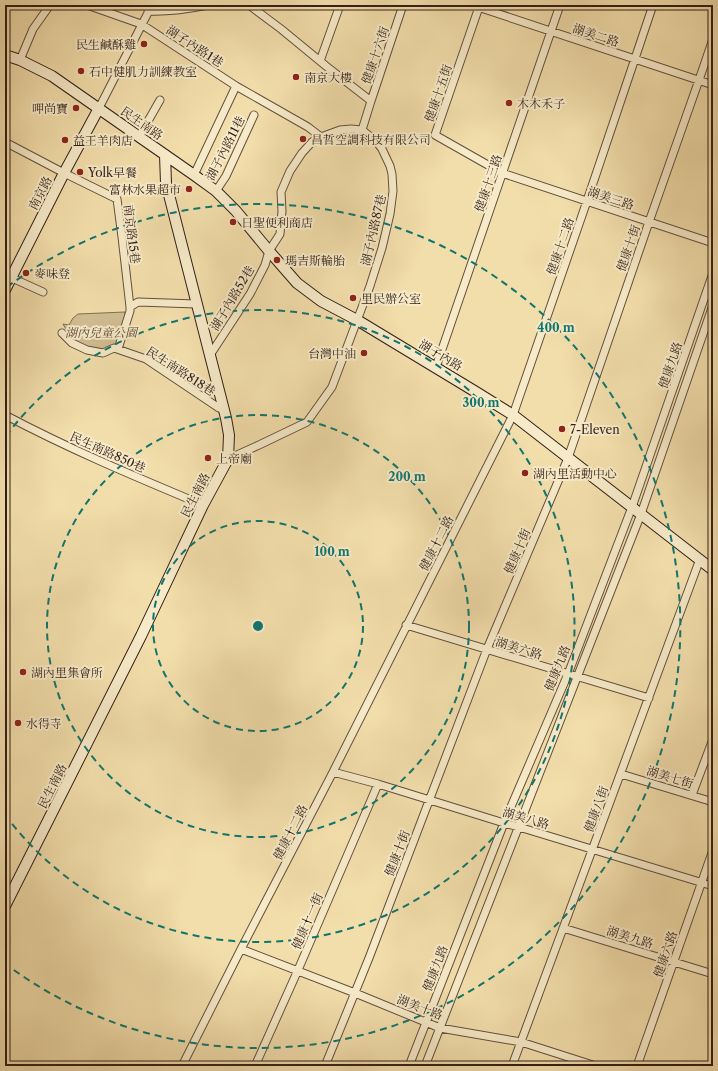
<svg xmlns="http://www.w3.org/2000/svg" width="718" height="1071" font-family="'Libre Caslon Text','Noto Serif TC',serif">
<rect width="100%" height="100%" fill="#f2deab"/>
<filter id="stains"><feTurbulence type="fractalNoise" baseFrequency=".005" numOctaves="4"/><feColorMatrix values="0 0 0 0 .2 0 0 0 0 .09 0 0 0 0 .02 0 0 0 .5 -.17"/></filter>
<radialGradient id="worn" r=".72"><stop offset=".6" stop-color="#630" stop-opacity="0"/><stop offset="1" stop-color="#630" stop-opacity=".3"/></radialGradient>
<path fill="#d1be92" stroke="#826e55" d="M125 312 124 324 116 345 103 351 87 348 73 341 67 331 63 324 69 325 73 318 78 314Z"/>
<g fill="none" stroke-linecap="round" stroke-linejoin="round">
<defs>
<path id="street" d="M87 5 141 24 236 86 308 127 321 137
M249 5 281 29 326 66 371 101 403 5
M472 5 713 85
M479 7 435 135 502 173 713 243
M148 11C169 12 188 9 208 5
M20 60 33 29 50 5
M320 61 340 5
M99 108 152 5
M362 130 371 101
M139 137 160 100
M5 142 64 173 117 199 122 237 130 307
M194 175 236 86
M216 191 226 176 254 115
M12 278 43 292
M62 333 72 343 87 350 103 353 114 348 146 359 219 408H223
M118 349 130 311V307L138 302 196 304
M210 355 250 294 265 265 269 251 280 234 282 211 281 192 290 171 302 153 312 142 321 137 340 130 351 129 362 130
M436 367 560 5
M5 415C69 449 136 477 203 505
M228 459 259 445 307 422 332 387 370 286 382 248 390 214 393 191 392 174 390 166 382 149 376 141 362 130
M406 625 649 698
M333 772 378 784 504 823 519 827 713 886
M621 774 713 802
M692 795 713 739
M563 928 713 974
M241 949 355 993 440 1028 521 1042 596 1066
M182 1066 241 949 333 772 513 415 587 201 653 5
M255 1066 298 970 378 784
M325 1066 369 958 487 649 568 458 649 222 699 80 713 39
M409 1066 504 823 568 674 632 507 713 273
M425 1066 641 514 713 305
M512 1066 700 559
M637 1066 713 850"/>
<path id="secondary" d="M5 55 20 60 52 76 194 175 216 191 236 211 269 251 297 283 321 301 357 320 476 392 513 415 713 570
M5 290 64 173 99 108
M5 906 141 636 203 505 228 459 229 435 226 418 166 183 165 155"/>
</defs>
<use href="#street" stroke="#624f3d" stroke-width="9"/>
<use href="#secondary" stroke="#321f18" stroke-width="12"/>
<use href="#street" stroke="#f7eac8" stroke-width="7"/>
<use href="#secondary" stroke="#f7eac8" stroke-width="10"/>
</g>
<g fill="none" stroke="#0f766e" stroke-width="2" stroke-dasharray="7 5">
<circle cx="258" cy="626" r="105"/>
<circle cx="258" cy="626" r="211"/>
<path d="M6 436A316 316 0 1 1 6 816"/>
<path d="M7 287A422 422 0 1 1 7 965"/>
</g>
<g fill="#8f2418" stroke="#f7eac8" stroke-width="1.5">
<circle cx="144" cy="44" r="4"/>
<circle cx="81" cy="71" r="4"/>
<circle cx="296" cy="77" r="4"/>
<circle cx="509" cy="103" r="4"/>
<circle cx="76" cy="108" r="4"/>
<circle cx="303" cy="139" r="4"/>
<circle cx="65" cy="140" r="4"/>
<circle cx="80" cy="172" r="4"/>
<circle cx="189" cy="189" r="4"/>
<circle cx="233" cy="222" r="4"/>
<circle cx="277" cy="260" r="4"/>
<circle cx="26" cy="273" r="4"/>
<circle cx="353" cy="298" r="4"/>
<circle cx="364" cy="353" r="4"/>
<circle cx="562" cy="429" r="4"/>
<circle cx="208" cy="458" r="4"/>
<circle cx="525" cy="473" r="4"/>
<circle cx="23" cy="672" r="4"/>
<circle cx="18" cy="723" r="4"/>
</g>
<g text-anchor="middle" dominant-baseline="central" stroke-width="4" stroke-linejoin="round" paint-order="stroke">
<g font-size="12" fill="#321f18" stroke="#f7eac8">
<text transform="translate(596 35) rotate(18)">湖美二路</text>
<text transform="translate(195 46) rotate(33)">湖子內路1巷</text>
<text transform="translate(375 55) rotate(-71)">健康十六街</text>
<text transform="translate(438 93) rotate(-71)">健康十五街</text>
<text transform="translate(142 123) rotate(35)">民生南路</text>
<text transform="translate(225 148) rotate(-63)">湖子內路11巷</text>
<text transform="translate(488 183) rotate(-71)">健康十三路</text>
<text transform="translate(40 193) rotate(-63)">南京路</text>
<text transform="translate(611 198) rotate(18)">湖美三路</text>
<text transform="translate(373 230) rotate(-77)">湖子內路87巷</text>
<text transform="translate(132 234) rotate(83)">南京路15巷</text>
<text transform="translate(560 246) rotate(-71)">健康十二路</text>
<text transform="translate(628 248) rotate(-71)">健康十街</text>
<text transform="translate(232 298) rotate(-59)">湖子內路52巷</text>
<text transform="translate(441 355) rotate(31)">湖子內路</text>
<text transform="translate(670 365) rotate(-71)">健康九路</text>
<text transform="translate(181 371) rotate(33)">民生南路818巷</text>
<text transform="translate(108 452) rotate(24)">民生南路850巷</text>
<text transform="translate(195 495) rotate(-63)">民生南路</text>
<text transform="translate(436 543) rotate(-63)">健康十二路</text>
<text transform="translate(517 551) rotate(-67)">健康十街</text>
<text transform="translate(519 648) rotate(17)">湖美六路</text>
<text transform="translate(557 668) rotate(-68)">健康九路</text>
<text transform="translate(670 777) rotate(17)">湖美七街</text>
<text transform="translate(52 786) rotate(-63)">民生南路</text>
<text transform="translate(596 809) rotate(-70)">健康八街</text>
<text transform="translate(526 818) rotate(16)">湖美八路</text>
<text transform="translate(290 832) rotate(-63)">健康十二路</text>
<text transform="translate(397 853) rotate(-69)">健康十街</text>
<text transform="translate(307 921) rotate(-67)">健康十一街</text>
<text transform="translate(630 937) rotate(17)">湖美九路</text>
<text transform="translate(665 954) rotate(-71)">健康六路</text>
<text transform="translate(435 968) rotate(-69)">健康九路</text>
<text transform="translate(420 1007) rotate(21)">湖美十路</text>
</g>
<g font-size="12" fill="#321f18" stroke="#f7eac8" text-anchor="start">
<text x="136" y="44" text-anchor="end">民生鹹酥雞</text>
<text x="89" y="71">石中健肌力訓練教室</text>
<text x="304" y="77">南京大樓</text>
<text x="517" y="103">木木禾子</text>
<text x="68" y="108" text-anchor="end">呷尚寶</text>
<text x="311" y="139">昌哲空調科技有限公司</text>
<text x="73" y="140">益王羊肉店</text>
<text x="88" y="172">Yolk早餐</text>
<text x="181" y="189" text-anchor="end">富林水果超市</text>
<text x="241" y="222">日聖便利商店</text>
<text x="285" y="260">瑪吉斯輪胎</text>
<text x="34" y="273">麥味登</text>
<text x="361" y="298">里民辦公室</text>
<text x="356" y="353" text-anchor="end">台灣中油</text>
<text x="570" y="429">7-Eleven</text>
<text x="216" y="458">上帝廟</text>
<text x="533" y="473">湖內里活動中心</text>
<text x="31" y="672">湖內里集會所</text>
<text x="26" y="723">水得寺</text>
</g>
<g font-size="12" font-style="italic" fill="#5a4736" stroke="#f7eac8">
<text x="101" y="332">湖內兒童公園</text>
</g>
</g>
<circle cx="258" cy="626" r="6" fill="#0f766e" stroke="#f7eac8" stroke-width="2"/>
<g font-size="12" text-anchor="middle" font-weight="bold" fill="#0f766e" stroke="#f7eac8" stroke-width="4" stroke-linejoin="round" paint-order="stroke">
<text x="556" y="332">400 m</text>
<text x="481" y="407">300 m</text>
<text x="407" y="481">200 m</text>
<text x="332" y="556">100 m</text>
</g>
<rect width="718" height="1071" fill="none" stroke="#f2deab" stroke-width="20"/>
<rect x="6" y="6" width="706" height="1059" fill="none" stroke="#321f18" stroke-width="2"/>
<rect x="10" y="10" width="698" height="1051" fill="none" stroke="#321f18"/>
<rect width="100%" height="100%" filter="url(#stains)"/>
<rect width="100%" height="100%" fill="url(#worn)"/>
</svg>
